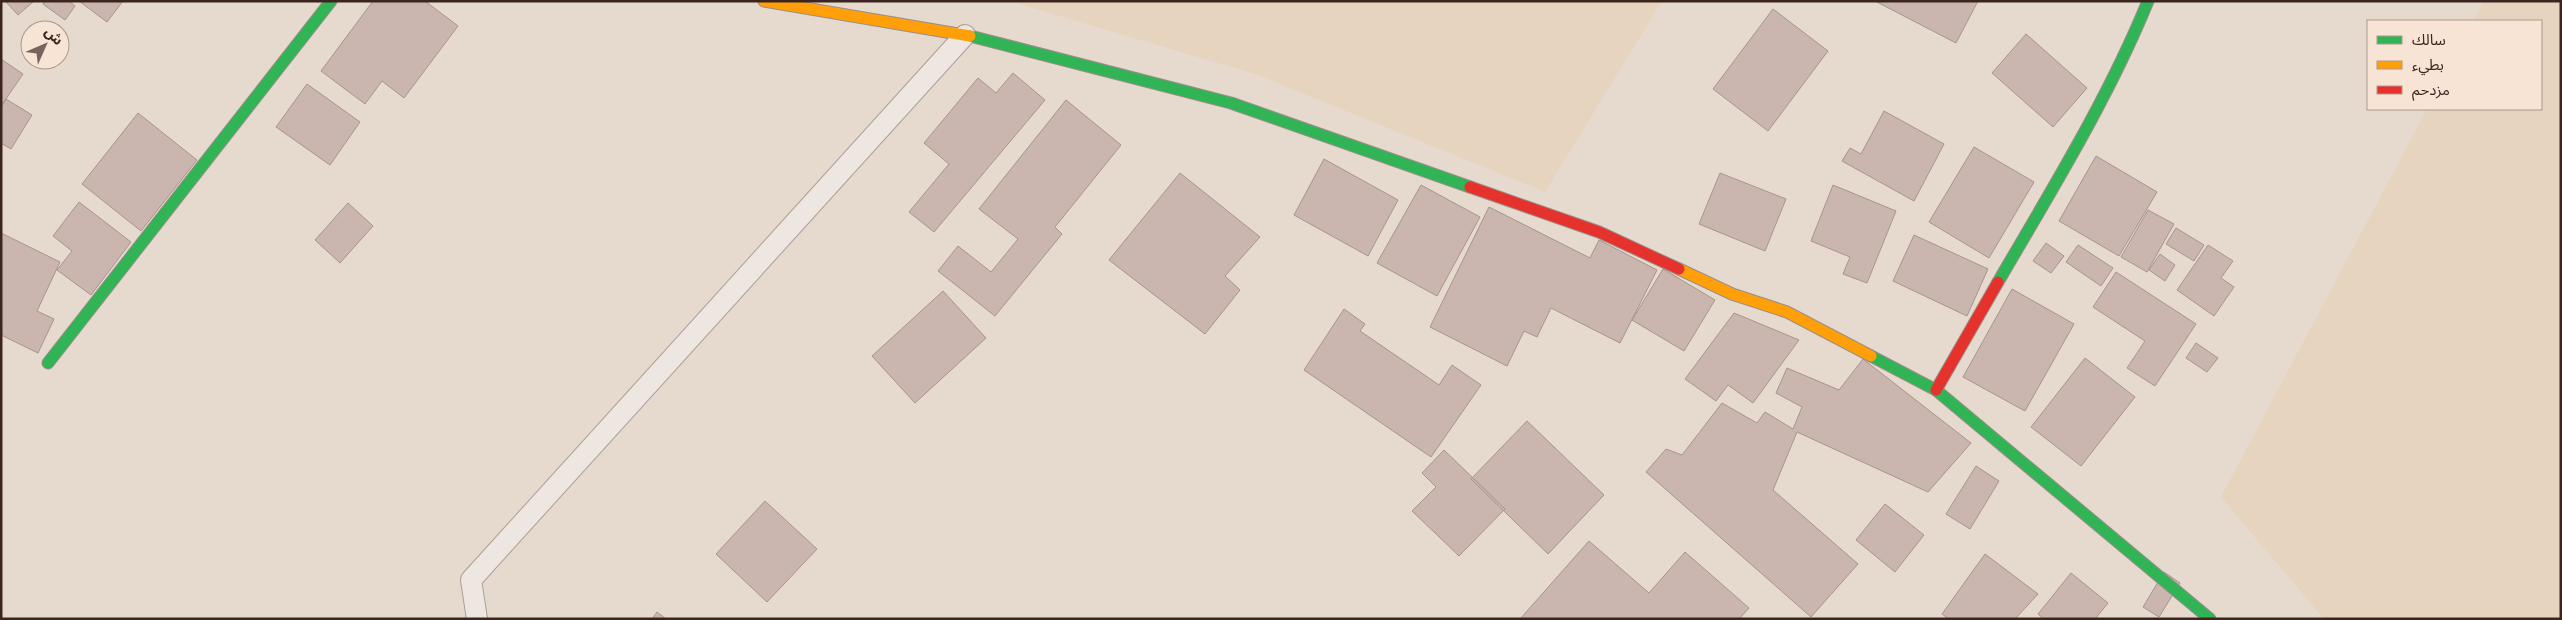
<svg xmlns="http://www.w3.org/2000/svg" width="2562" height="620" font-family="Spectral,'Noto Sans Arabic',serif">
<rect width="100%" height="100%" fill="#e6d9ce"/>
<path fill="#e7d4be" d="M1018 1H1662L1545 192 1258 75 1016 3Z
M2484 1H2561V619H2324L2221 497 2427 109H2541V21H2473Z"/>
<path fill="#cab6af" stroke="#a7948d" d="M5 1H34L18 15Z
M44 1H69L75 6 65 20 43 4Z
M79 1H123L107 22Z
M373 1H425L458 26 404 98 382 81 365 104 321 71Z
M1875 1H1978L1956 43Z
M1773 9 1828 51 1768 131 1713 89Z
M2026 34 2087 88 2053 127 1992 73Z
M1 59 23 74 1 106Z
M1013 73 1045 100 934 232 909 212 949 164 924 143 978 78 996 93Z
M307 84 360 122 330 165 276 127Z
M6 99 32 115 11 149 1 143V107Z
M1066 100 1121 145 1055 227 1062 234 995 316 938 271 958 246 991 272 1018 239 979 209Z
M1884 111 1944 144 1914 201 1842 161 1850 148 1861 154Z
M138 113 197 160 141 231 82 184Z
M1974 147 2034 182 1989 258 1929 222Z
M2096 156 2157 192 2119 256 2059 221Z
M1324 159 1398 200 1368 256 1294 215Z
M1180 173 1260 237 1225 276 1240 290 1205 334 1109 260Z
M1720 173 1786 199 1765 251 1699 224Z
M1421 185 1480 217 1437 296 1377 263Z
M1833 185 1896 211 1867 283 1843 274 1850 257 1811 241Z
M79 202 131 242 91 295 57 270 72 251 53 236Z
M348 203 373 226 340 263 315 240Z
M1489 207 1590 258 1599 240 1657 270 1620 343 1551 308 1537 337 1524 331 1507 366 1430 327Z
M2148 210 2174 224 2147 272 2121 257Z
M2176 228 2204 245 2194 261 2166 244Z
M1 233 60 262 37 311 54 319 38 353 1 335Z
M1914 235 1988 269 1967 316 1893 281Z
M2046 243 2064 256 2051 273 2033 261Z
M2078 245 2113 268 2101 286 2066 262Z
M2208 245 2233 261 2221 278 2234 287 2214 316 2177 290Z
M2160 254 2175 265 2165 281 2149 270Z
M1663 269 1715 300 1684 351 1632 320Z
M2116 272 2196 324 2155 386 2127 368 2145 341 2093 307Z
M2012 289 2074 324 2025 411 1963 377Z
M943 291 986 338 915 403 872 356Z
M1344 309 1365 324 1360 331 1439 385 1452 365 1481 385 1431 457 1304 370Z
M1734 313 1799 340 1753 403 1728 385 1716 401 1685 379Z
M2196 343 2218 358 2207 372 2186 358Z
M2085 358 2135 397 2081 466 2031 427Z
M1863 359 1971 443 1928 492 1797 432 1773 490 1858 564 1811 617 1646 472 1666 449 1682 455 1722 403 1757 423 1765 412 1793 429 1802 407 1776 393 1787 368 1839 390Z
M1527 421 1604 495 1548 554 1471 479Z
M1444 450 1505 509 1459 556 1412 511 1436 487 1422 473Z
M1976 466 1999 481 1970 529 1946 514Z
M765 501 817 549 767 602 716 554Z
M1885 504 1924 535 1895 572 1856 540Z
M1589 541 1649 593 1685 552 1749 608 1739 619H1520Z
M1985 554 2038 594 2015 619H1949L1942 614Z
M2164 572 2180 583 2159 617 2143 607Z
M2071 573 2108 603 2095 619H2044L2038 614Z
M657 612 666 619H652Z"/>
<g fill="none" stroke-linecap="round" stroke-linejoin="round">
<defs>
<path id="lane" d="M477 619 471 580 965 35"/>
<path id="fast" d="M970 36 1231 103 1470 187
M1998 282C2051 191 2108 99 2148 1
M1871 356 1936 390 2210 619
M48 363 331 1"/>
<path id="slow" d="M764 1 970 36
M1679 269 1732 294 1787 312 1871 356"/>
<path id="jam" d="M1470 187 1599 232 1679 269
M1936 390 1998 282"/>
</defs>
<use href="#lane" stroke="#ac9f97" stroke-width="22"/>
<use href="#fast" stroke="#9b8e87" stroke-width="13"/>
<use href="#slow" stroke="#9b8e87" stroke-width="13"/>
<use href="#jam" stroke="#9b8e87" stroke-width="13"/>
<use href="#lane" stroke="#eee6e0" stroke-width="20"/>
<use href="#fast" stroke="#30b455" stroke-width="11"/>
<use href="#slow" stroke="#ff9f0a" stroke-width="11"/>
<use href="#jam" stroke="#e5322d" stroke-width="11"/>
</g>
<rect width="2562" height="620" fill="none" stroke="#3c251e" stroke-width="5"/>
<rect x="2367" y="20" width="175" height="90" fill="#f8e4d4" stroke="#ad988b"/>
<rect x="2377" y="36" width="25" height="8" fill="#30b455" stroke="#ad988b"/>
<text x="2412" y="45" font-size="15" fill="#3c251e">سالك</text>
<rect x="2377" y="61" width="25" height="8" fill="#ff9f0a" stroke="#ad988b"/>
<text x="2412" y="70" font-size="15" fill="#3c251e">بطيء</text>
<rect x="2377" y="86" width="25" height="8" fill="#e5322d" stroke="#ad988b"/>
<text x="2412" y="95" font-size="15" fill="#3c251e">مزدحم</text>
<g transform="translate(45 45) rotate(45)"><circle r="24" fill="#f8e4d4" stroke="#ad988b"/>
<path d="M0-4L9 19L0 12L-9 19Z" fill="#78645c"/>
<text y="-8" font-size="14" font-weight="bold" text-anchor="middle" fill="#3c251e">ش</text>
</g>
</svg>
